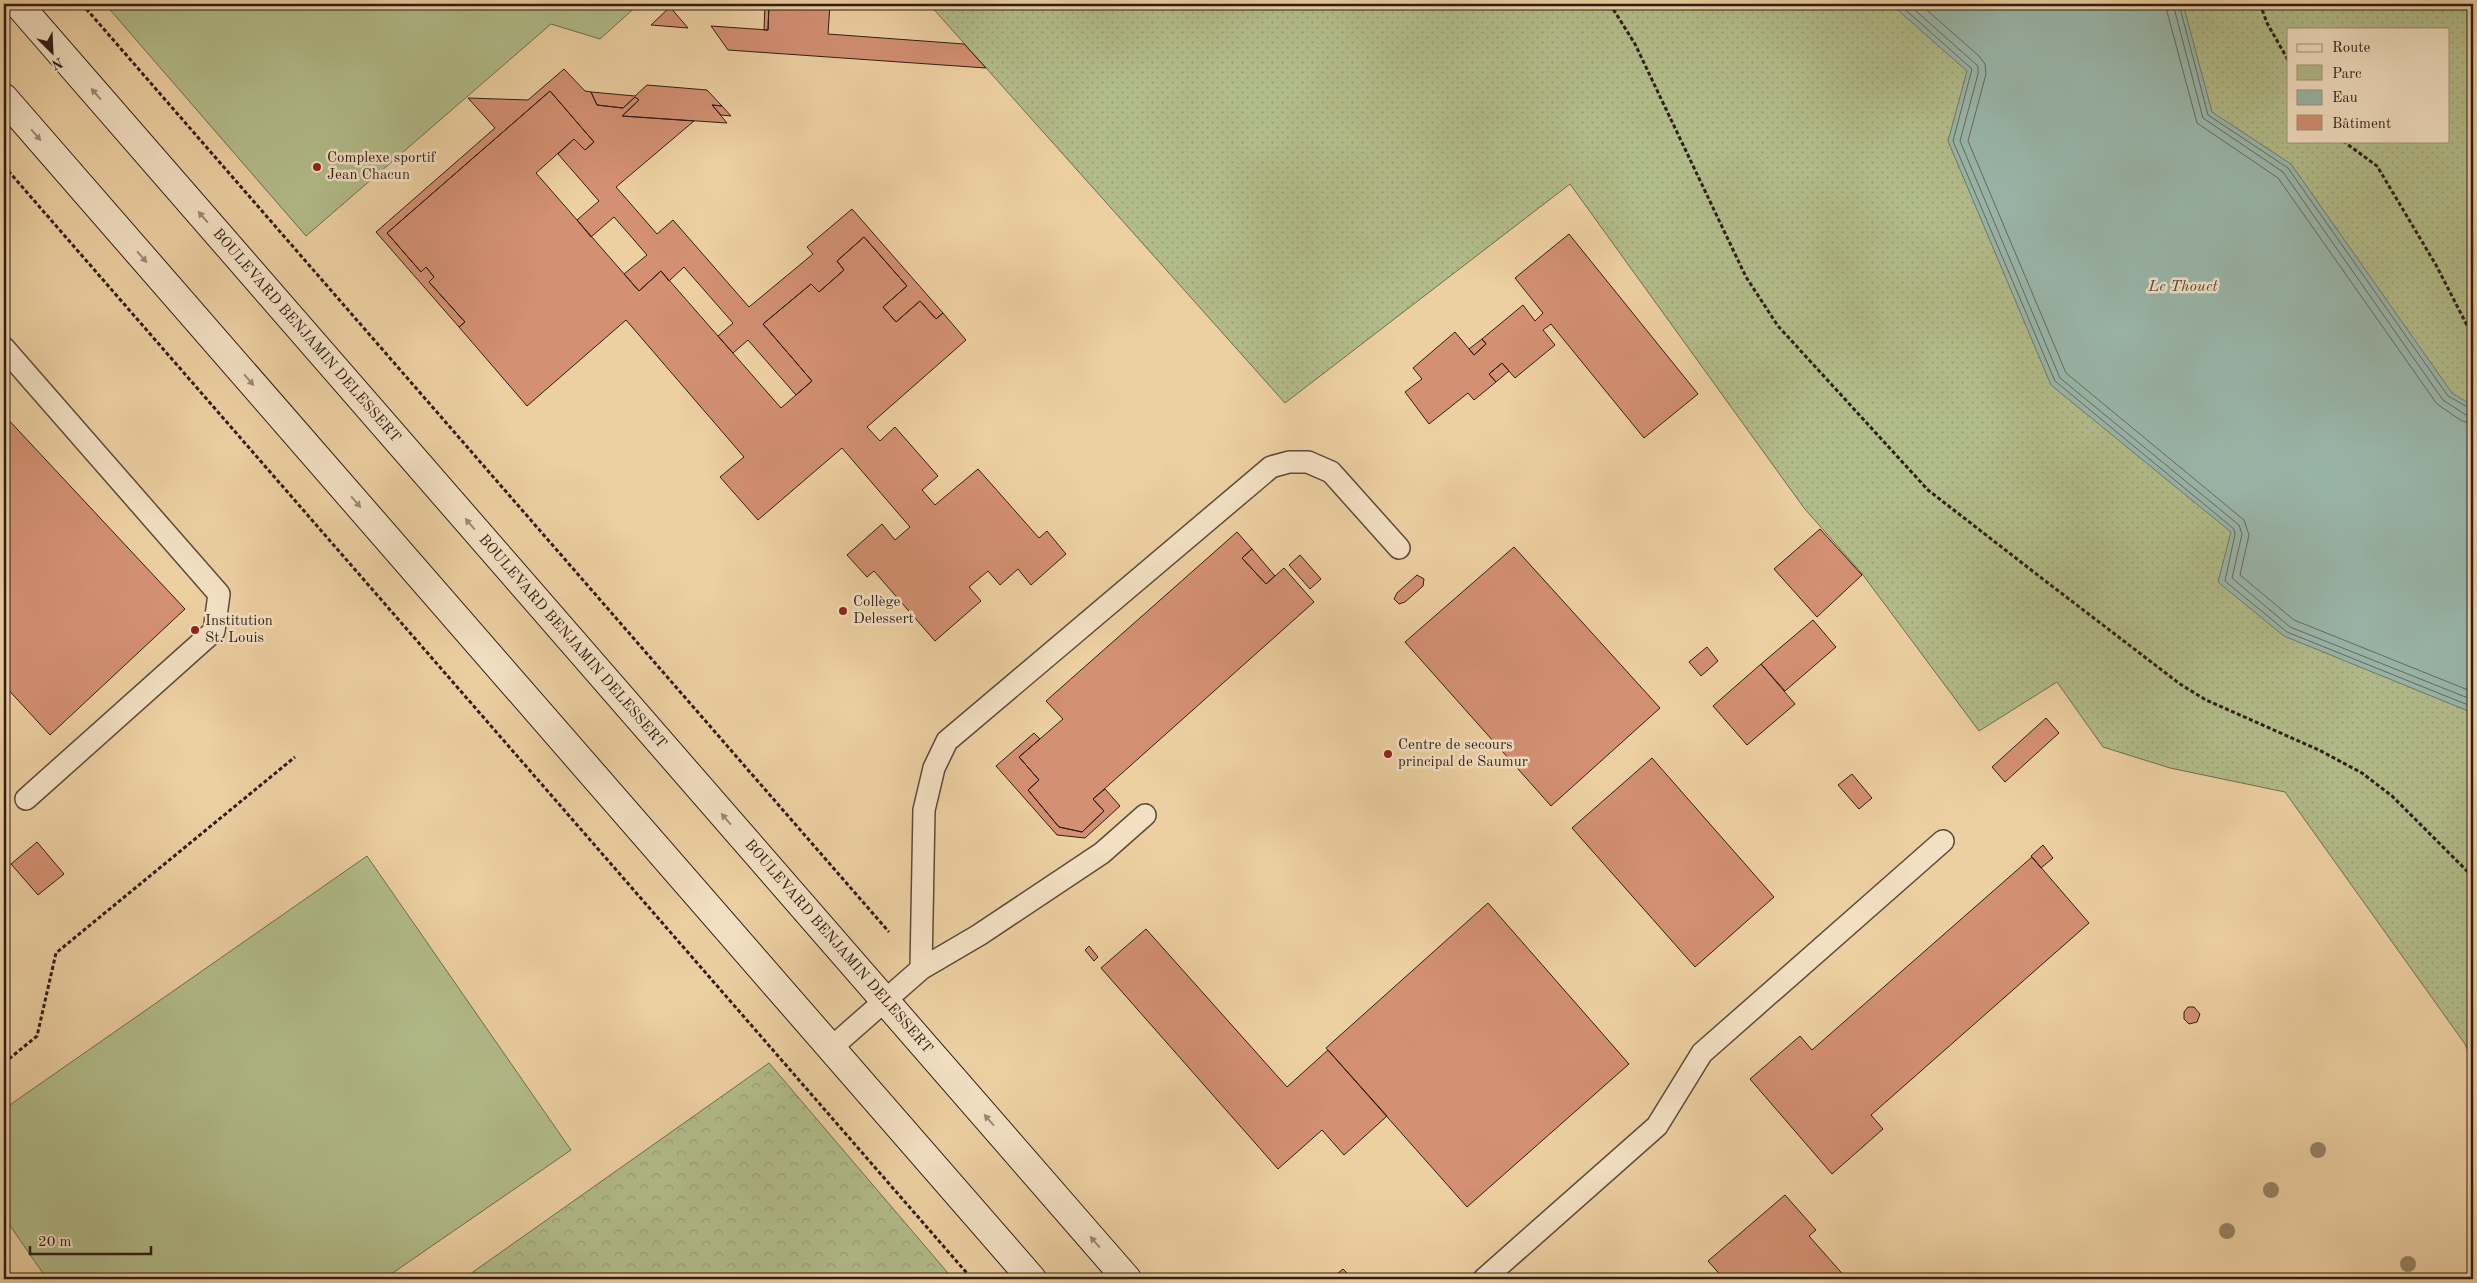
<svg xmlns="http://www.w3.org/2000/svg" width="2477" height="1283" font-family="'Old Standard TT',serif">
<defs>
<pattern id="grass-dots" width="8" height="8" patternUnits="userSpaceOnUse" patternTransform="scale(1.25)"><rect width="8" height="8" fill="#b2bc8a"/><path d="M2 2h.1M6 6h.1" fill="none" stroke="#99a176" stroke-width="1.8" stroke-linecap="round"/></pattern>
<pattern id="forest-crowns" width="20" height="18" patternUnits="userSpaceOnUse" patternTransform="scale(1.25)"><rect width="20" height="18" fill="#b2bc8a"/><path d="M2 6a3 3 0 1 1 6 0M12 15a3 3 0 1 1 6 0" fill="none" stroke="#99a176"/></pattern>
</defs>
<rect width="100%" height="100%" fill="#edd0a2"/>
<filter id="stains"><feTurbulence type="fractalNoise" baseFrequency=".004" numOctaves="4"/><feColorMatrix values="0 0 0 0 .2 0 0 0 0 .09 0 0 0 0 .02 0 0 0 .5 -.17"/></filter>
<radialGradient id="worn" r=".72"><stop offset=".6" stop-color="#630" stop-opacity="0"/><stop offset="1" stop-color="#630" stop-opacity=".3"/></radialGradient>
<path fill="url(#grass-dots)" stroke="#706c50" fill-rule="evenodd" d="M929 4H2473V1063L2465 1044 2285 792 2170 768 2103 747 2057 682 1979 731 1863 575 1804 508 1570 184 1285 403ZM2288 29H2448V141H2288Z"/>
<path fill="url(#forest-crowns)" stroke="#706c50" d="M769 1063 953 1279H463Z"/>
<path fill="#b2bc8a" stroke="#706c50" d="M105 4H639L600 39 551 24 306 236Z
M367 856 571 1150 384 1279H47L4 1217V1109Z"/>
<path fill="#99b6aa" stroke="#6f796f" d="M1891 4H2183L2212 112 2291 164 2452 393 2473 406V713L2284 636 2218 582 2231 532 2051 385 1948 141 1967 71Z"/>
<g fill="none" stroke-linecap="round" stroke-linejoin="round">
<path stroke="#646a60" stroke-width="1" d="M1899 4 1972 69 1953 141 2055 381 2234 529 2235 534 2225 581 2287 632 2473 707
M1908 4 1978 66V74L1960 141 2060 378 2239 525 2242 534 2232 578 2290 627 2473 700
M1920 4 1979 56 1985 64 1986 74 1968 141 2066 373 2244 520 2249 535 2240 575 2294 620 2473 692
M2165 4 2197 123 2278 178 2437 404 2462 421 2473 424
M2173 4 2203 118 2283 172 2443 400 2466 415 2473 416
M2179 4 2208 115 2288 168 2448 396 2473 410"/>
</g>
<path fill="#d39073" stroke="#2f1d17" d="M765 4H769L768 30H764Z
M769 4H830L828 34 964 44 986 68 728 50 711 26 768 30Z
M670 7 688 28 651 25Z
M564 69 585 91 591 92 597 105 623 108 635 97 639 100 622 116 694 121 616 187 657 234 673 220 749 307 813 254 807 247 852 209 943 313 936 319 920 301 896 322 883 307 907 286 864 237 837 261 844 270 819 292 811 284 763 324 812 381 796 395 748 340 733 353 718 336 733 323 684 267 669 281 661 271 639 291 624 274 647 255 614 217 591 237 577 220 599 201 558 154 574 139 585 150 594 142 550 91 387 233 421 272 426 267 434 277 429 282 465 322 459 327 376 232 495 128 468 98 528 100Z
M647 85 707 90 722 106 712 105 727 123 622 116 639 100 635 97 623 108 597 105 591 92 635 96Z
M550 91 594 142 585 150 574 139 536 173 639 291 661 271 781 408 812 381 763 324 811 284 819 292 844 270 837 261 864 237 907 286 883 307 896 322 920 301 936 319 943 313 966 340 867 427 880 441 895 427 938 476 922 490 935 505 978 469 1039 538 1047 531 1066 554 1031 585 1018 569 1000 585 988 571 969 587 981 601 935 641 874 571 867 577 847 555 882 524 895 540 910 527 842 448 758 520 720 477 744 457 626 320 527 406 459 327 465 322 429 282 434 277 426 267 421 272 387 233Z
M712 105 722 106 731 116 721 115Z
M1569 234 1698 394 1644 438 1551 324 1543 330 1555 345 1515 378 1502 363 1489 374 1496 382 1474 400 1468 393 1429 424 1405 392 1422 379 1413 368 1455 332 1474 355 1486 344 1482 339 1523 305 1535 321 1543 313 1515 278Z
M1482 339 1486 344 1474 355 1469 349Z
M1502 363 1509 371 1496 382 1489 374Z
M4 415 185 609 50 735 4 685Z
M1820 529 1862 575 1817 617 1774 569Z
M1237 532 1252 549 1242 558 1266 584 1284 568 1314 602 1093 799 1104 811 1082 832 1059 827 1028 790 1039 780 1019 757 1063 719 1046 701Z
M1514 547 1660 708 1551 806 1405 642Z
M1252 549 1275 576 1266 584 1242 558Z
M1300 555 1321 579 1310 589 1289 565Z
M1417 575 1424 579 1423 586 1405 602 1399 604 1394 599 1397 593Z
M1813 620 1836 647 1785 691 1761 664Z
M1707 647 1718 661 1701 676 1689 662Z
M1761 664 1795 704 1747 745 1713 706Z
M2046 718 2059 733 2005 782 1992 767Z
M1034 733 1040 739 1019 757 1039 780 1028 790 1059 827 1082 832 1104 811 1093 799 1105 789 1120 806 1085 838 1057 835 996 766Z
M1652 758 1774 897 1695 967 1572 828Z
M1852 774 1872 798 1859 809 1838 785Z
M37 842 64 874 38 895 11 864Z
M2043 845 2053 858 2041 868 2031 856Z
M2032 857 2089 923 1871 1115 1883 1129 1832 1174 1750 1079 1800 1036 1812 1050Z
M1488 903 1629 1064 1467 1207 1326 1048Z
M1146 929 1287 1087 1328 1050 1387 1116 1344 1155 1322 1130 1278 1169 1101 968Z
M1089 946 1098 957 1094 961 1085 950Z
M2188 1007H2194L2200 1014 2197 1022 2189 1024 2184 1019V1012Z
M1785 1195 1816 1230 1809 1236 1847 1279H1724L1708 1261Z
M1343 1269 1349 1275 1344 1279H1331Z"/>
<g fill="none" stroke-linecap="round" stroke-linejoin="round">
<defs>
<path id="lane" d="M4 348 219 594 214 631 26 799
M921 969 924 810 934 768 947 741 1271 467 1289 462H1308L1331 472 1399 548
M831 1048 921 969 979 935 1102 853 1145 815
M1484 1279 1657 1126 1702 1053 1943 841"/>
<path id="secondary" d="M18 4 1127 1279
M4 98 1032 1279"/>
</defs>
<use href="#lane" stroke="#5e4a3a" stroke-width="24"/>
<use href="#secondary" stroke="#2f1d17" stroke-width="30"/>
<path stroke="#2f1d17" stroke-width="3" stroke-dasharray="4 2.5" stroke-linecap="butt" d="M82 4 889 932
M1610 4 1635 44 1746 277 1778 326 1928 490 2048 583 2180 684 2206 700 2319 750 2362 773 2392 796 2473 877
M2260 4 2267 23 2288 60
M2343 141 2377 166 2436 265 2473 337
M4 166 972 1279
M4 1063 37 1036 56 953 295 757"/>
<use href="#lane" stroke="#f3e0c3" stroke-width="21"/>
<use href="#secondary" stroke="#f3e0c3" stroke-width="28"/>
</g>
<g fill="#978466">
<circle cx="2318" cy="1150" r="8"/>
<circle cx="2271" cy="1190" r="8"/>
<circle cx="2227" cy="1231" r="8"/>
<circle cx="2408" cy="1264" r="8"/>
</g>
<defs><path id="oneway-solid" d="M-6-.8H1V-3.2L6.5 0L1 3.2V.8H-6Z" transform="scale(1.25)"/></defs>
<g fill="#9b8876">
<use href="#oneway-solid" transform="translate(96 94) rotate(-131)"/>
<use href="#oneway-solid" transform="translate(36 135) rotate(49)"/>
<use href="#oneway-solid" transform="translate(203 217) rotate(-131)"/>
<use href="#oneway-solid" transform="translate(142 257) rotate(49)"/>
<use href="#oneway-solid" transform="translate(249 380) rotate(49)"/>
<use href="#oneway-solid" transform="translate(356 502) rotate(49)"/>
<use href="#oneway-solid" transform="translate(470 524) rotate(-131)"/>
<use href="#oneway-solid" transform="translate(726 819) rotate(-131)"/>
<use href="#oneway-solid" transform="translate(989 1120) rotate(-131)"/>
<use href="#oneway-solid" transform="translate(1095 1242) rotate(-131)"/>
</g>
<g fill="#8f2418" stroke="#f3e0c3" stroke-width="2">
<circle cx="317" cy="167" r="5"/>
<circle cx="843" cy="611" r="5"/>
<circle cx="195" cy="630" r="5"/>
<circle cx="1388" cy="754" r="5"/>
</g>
<g text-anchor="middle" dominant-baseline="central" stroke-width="5" stroke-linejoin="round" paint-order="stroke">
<g font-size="15" fill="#2f1d17" stroke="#f3e0c3" text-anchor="start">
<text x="327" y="158">Complexe sportif<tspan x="327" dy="17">Jean Chacun</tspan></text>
<text x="853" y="602">Collège<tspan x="853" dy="17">Delessert</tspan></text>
<text x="205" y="621">Institution<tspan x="205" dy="17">St. Louis</tspan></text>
<text x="1398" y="745">Centre de secours<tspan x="1398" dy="17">principal de Saumur</tspan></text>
</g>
<g font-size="15" fill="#2f1d17" stroke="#f3e0c3">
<text transform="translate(306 336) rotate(49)">BOULEVARD BENJAMIN DELESSERT</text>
<text transform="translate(572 642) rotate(49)">BOULEVARD BENJAMIN DELESSERT</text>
<text transform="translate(838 947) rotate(49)">BOULEVARD BENJAMIN DELESSERT</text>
</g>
<g font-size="16" font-style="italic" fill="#4f4b43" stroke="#f3e0c3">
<text x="2183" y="287">Le Thouet</text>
</g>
</g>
<rect width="2477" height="1283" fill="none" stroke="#edd0a2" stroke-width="20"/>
<rect x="5" y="5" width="2467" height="1273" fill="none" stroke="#2f1d17" stroke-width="2.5"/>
<rect x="10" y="10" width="2457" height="1263" fill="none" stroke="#2f1d17"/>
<rect x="2287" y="28" width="162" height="115" fill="#f3e0c3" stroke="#a5927e"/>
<rect x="2297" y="44" width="25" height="8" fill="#f3e0c3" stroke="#a5927e"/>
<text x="2332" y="52" font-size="15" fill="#2f1d17">Route</text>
<rect x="2297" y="65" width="25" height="15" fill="#b2bc8a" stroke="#a5927e"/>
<text x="2332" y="78" font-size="15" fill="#2f1d17">Parc</text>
<rect x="2297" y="90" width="25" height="15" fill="#99b6aa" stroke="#a5927e"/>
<text x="2332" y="102" font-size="15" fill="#2f1d17">Eau</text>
<rect x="2297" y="115" width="25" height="15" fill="#d39073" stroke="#a5927e"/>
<text x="2332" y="128" font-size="15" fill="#2f1d17">Bâtiment</text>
<g transform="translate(52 52) rotate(156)" stroke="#f3e0c3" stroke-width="4" paint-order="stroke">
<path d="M0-4L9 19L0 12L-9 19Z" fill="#2f1d17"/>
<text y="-8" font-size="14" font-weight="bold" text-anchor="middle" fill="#2f1d17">N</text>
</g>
<path d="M30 1246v8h121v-8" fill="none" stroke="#2f1d17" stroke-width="2.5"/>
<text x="38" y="1246" font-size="15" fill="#2f1d17" stroke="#f3e0c3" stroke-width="4" paint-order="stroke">20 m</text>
<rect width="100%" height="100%" filter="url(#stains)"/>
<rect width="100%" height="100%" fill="url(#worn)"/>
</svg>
